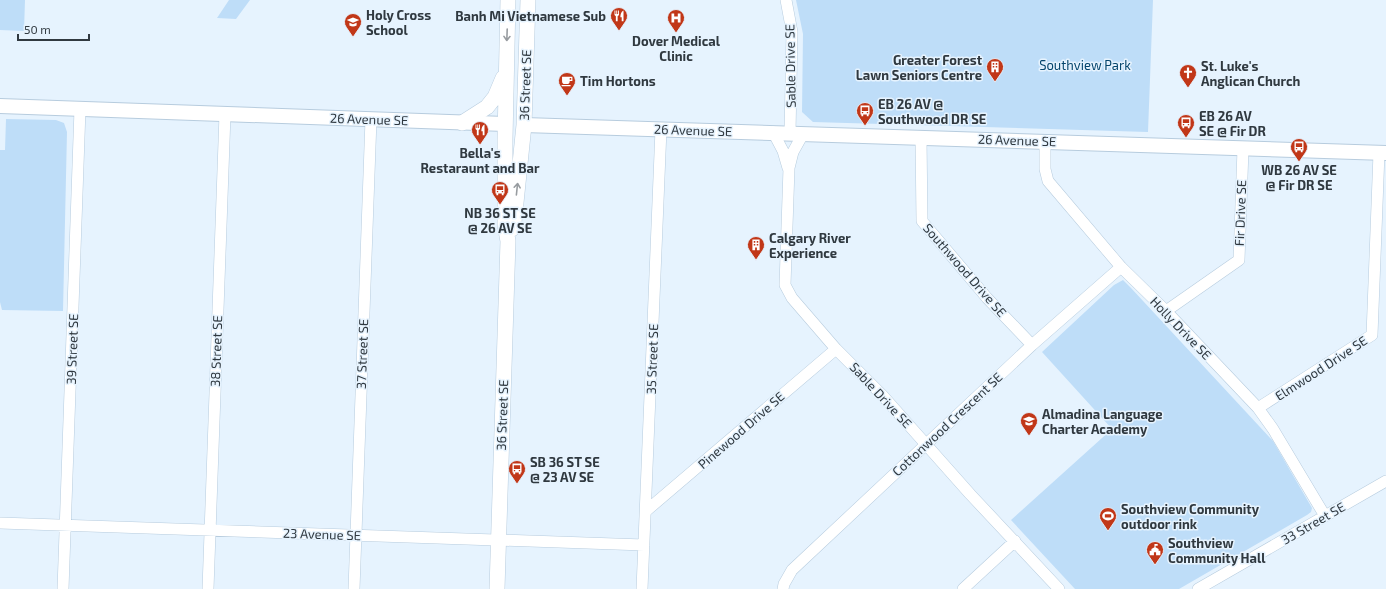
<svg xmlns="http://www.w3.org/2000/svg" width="1386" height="589" font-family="'Exo 2',sans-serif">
<rect width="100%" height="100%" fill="#e6f3fe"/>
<path fill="#beddf8" d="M0 0H25L24 31 0 30Z
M229 0H250L236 19 217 18Z
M796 0H1153L1148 132 813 122 802 112 803 34Z
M6 119 56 120 64 123 67 132 63 311 2 310 0 302V150H5Z
M1123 280 1131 288 1273 441 1312 508 1311 512 1307 515 1179 589H1075L1011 520 1112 429 1042 352 1114 285Z"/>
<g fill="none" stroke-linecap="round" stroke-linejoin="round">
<defs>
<path id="minor" d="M786 0 792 32 790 133
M773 132 783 151 788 168
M803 134 793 152 789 168 785 285 792 298 836 349 883 396 970 494 1059 589
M921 137 922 221 987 298 1032 345
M1045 141V169L1048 181 1121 267 1166 311 1258 408 1273 429 1325 516
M1166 311 1239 260 1243 149
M1258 408 1372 335 1379 153
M646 511 836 349
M0 523 644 545
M63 589 80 109
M208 589 225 114
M354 589 371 119
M642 589 661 129
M783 589 784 584 792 570 1032 345 1121 267
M963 589 1015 541
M1198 589 1386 481"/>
<path id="tertiary" d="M0 106 505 124
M524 125 1386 153"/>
<path id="secondary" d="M462 123 487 107 495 97 503 78
M512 229 514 222 524 125 528 0
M497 589 508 241 505 225V139L508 0"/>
</defs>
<use href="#minor" stroke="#b7ccde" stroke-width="12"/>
<use href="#tertiary" stroke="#b7ccde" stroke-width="16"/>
<use href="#secondary" stroke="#b7ccde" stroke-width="16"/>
<use href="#minor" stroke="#fff" stroke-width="11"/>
<use href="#tertiary" stroke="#fff" stroke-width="14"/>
<use href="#secondary" stroke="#fff" stroke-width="15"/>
</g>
<defs><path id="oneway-shaft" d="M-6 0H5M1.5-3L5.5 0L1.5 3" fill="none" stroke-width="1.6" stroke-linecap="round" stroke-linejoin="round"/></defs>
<g stroke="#989ca0">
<use href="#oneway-shaft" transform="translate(507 35) rotate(92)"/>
<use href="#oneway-shaft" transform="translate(517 189) rotate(-84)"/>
</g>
<defs>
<symbol id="restaurant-pin" viewBox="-11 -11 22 30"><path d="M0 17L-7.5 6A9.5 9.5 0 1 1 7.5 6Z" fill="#c13718" stroke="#e6f3fe"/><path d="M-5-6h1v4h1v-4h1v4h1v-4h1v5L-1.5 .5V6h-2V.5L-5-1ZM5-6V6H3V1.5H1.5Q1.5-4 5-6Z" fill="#fff"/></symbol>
<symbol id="hospital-pin" viewBox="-11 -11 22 30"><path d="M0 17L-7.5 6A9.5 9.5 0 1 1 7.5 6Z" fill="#c13718" stroke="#e6f3fe"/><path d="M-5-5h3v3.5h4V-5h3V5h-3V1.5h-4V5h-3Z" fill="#fff"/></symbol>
<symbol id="school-pin" viewBox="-11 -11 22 30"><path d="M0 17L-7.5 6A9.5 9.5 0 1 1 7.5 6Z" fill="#c13718" stroke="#e6f3fe"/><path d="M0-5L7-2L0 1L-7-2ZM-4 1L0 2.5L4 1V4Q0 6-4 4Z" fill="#fff"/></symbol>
<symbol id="building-pin" viewBox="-11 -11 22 30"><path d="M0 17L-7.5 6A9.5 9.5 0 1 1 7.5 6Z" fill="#c13718" stroke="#e6f3fe"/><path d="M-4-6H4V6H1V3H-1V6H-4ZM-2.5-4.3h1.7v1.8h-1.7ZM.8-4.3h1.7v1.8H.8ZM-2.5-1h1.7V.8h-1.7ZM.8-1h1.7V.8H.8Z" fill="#fff"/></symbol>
<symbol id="church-pin" viewBox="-11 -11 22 30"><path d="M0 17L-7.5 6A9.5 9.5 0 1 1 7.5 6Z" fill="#c13718" stroke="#e6f3fe"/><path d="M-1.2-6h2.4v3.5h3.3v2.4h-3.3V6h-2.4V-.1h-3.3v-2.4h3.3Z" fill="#fff"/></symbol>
<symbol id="cafe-pin" viewBox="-11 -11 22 30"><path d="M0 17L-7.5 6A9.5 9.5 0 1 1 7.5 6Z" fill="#c13718" stroke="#e6f3fe"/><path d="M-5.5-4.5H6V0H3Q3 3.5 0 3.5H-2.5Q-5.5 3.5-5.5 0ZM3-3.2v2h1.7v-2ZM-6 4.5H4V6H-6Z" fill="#fff"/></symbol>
<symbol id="bus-pin" viewBox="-11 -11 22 30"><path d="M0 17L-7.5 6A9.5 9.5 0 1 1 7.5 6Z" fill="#c13718" stroke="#e6f3fe"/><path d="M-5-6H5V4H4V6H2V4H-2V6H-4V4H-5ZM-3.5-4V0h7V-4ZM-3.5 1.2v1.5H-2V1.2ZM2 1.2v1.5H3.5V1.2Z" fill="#fff"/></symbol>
<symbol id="stadium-pin" viewBox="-11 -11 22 30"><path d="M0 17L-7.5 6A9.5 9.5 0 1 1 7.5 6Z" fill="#c13718" stroke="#e6f3fe"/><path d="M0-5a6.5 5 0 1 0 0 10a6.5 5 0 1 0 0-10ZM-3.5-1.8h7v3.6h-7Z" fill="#fff"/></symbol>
<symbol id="civic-pin" viewBox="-11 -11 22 30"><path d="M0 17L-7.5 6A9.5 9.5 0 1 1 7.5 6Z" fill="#c13718" stroke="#e6f3fe"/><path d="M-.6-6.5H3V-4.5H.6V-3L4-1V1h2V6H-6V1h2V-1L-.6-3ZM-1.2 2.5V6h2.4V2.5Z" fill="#fff"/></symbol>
</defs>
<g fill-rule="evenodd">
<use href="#restaurant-pin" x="609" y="6" width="20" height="27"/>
<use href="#hospital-pin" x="666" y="8" width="20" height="27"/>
<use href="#school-pin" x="343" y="12" width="20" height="27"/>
<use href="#building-pin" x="985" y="57" width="20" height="27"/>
<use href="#church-pin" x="1178" y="63" width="20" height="27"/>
<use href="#cafe-pin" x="557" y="71" width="20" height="27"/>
<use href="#bus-pin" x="855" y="101" width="20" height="27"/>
<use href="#bus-pin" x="1176" y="113" width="20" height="27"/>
<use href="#restaurant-pin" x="470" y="120" width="20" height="27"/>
<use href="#bus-pin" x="1289" y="137" width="20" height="27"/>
<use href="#bus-pin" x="490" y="180" width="20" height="27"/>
<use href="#building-pin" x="746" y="235" width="20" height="27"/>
<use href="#school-pin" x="1019" y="411" width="20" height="27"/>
<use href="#bus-pin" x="507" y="459" width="20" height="27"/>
<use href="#stadium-pin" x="1098" y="506" width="20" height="27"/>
<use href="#civic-pin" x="1145" y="540" width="20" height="27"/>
</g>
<g text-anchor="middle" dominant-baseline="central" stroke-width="3" stroke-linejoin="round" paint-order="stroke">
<g font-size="13" font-weight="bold" fill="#303940" stroke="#e6f3fe" text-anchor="start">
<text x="366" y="15">Holy Cross<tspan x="366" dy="15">School</tspan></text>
<text x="606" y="16" text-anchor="end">Banh Mi Vietnamese Sub</text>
<text x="676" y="41" text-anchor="middle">Dover Medical<tspan x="676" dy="15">Clinic</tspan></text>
<text x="982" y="60" text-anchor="end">Greater Forest<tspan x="982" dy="15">Lawn Seniors Centre</tspan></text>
<text x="1201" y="66">St. Luke's<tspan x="1201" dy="15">Anglican Church</tspan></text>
<text x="580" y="81">Tim Hortons</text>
<text x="878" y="104">EB 26 AV @<tspan x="878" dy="15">Southwood DR SE</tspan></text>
<text x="1199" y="116">EB 26 AV<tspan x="1199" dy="15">SE @ Fir DR</tspan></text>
<text x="480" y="153" text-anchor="middle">Bella's<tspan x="480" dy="15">Restaraunt and Bar</tspan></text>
<text x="1299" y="170" text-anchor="middle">WB 26 AV SE<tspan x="1299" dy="15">@ Fir DR SE</tspan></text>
<text x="500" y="213" text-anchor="middle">NB 36 ST SE<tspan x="500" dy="15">@ 26 AV SE</tspan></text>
<text x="769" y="238">Calgary River<tspan x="769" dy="15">Experience</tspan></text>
<text x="1042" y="414">Almadina Language<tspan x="1042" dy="15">Charter Academy</tspan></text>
<text x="530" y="462">SB 36 ST SE<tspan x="530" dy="15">@ 23 AV SE</tspan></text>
<text x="1121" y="509">Southview Community<tspan x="1121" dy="15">outdoor rink</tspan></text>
<text x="1168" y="543">Southview<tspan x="1168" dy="15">Community Hall</tspan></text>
</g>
<g font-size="13" fill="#03446c" stroke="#e6f3fe">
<text x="1085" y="65">Southview Park</text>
</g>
<g font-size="13" fill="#303940" stroke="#e6f3fe">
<text transform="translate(790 66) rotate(-91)">Sable Drive SE</text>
<text transform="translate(525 85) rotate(-88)">36 Street SE</text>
<text transform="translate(369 119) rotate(2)">26 Avenue SE</text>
<text transform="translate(693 130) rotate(2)">26 Avenue SE</text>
<text transform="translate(1017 140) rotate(2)">26 Avenue SE</text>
<text transform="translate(1240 213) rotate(-88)">Fir Drive SE</text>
<text transform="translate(965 270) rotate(49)">Southwood Drive SE</text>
<text transform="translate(1181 328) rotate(46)">Holly Drive SE</text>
<text transform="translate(72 349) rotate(-88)">39 Street SE</text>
<text transform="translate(216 351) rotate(-88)">38 Street SE</text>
<text transform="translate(362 354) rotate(-88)">37 Street SE</text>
<text transform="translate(652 359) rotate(-88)">35 Street SE</text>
<text transform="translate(1321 368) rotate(-33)">Elmwood Drive SE</text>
<text transform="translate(881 395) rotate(47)">Sable Drive SE</text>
<text transform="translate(502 415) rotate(-88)">36 Street SE</text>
<text transform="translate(947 424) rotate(-43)">Cottonwood Crescent SE</text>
<text transform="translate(741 430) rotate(-41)">Pinewood Drive SE</text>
<text transform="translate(1313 523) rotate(-30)">33 Street SE</text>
<text transform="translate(322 534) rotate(2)">23 Avenue SE</text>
</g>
</g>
<path d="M18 34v6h71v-6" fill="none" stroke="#303940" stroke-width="2"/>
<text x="24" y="34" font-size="12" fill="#303940" stroke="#e6f3fe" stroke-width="3" paint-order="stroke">50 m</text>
</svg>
